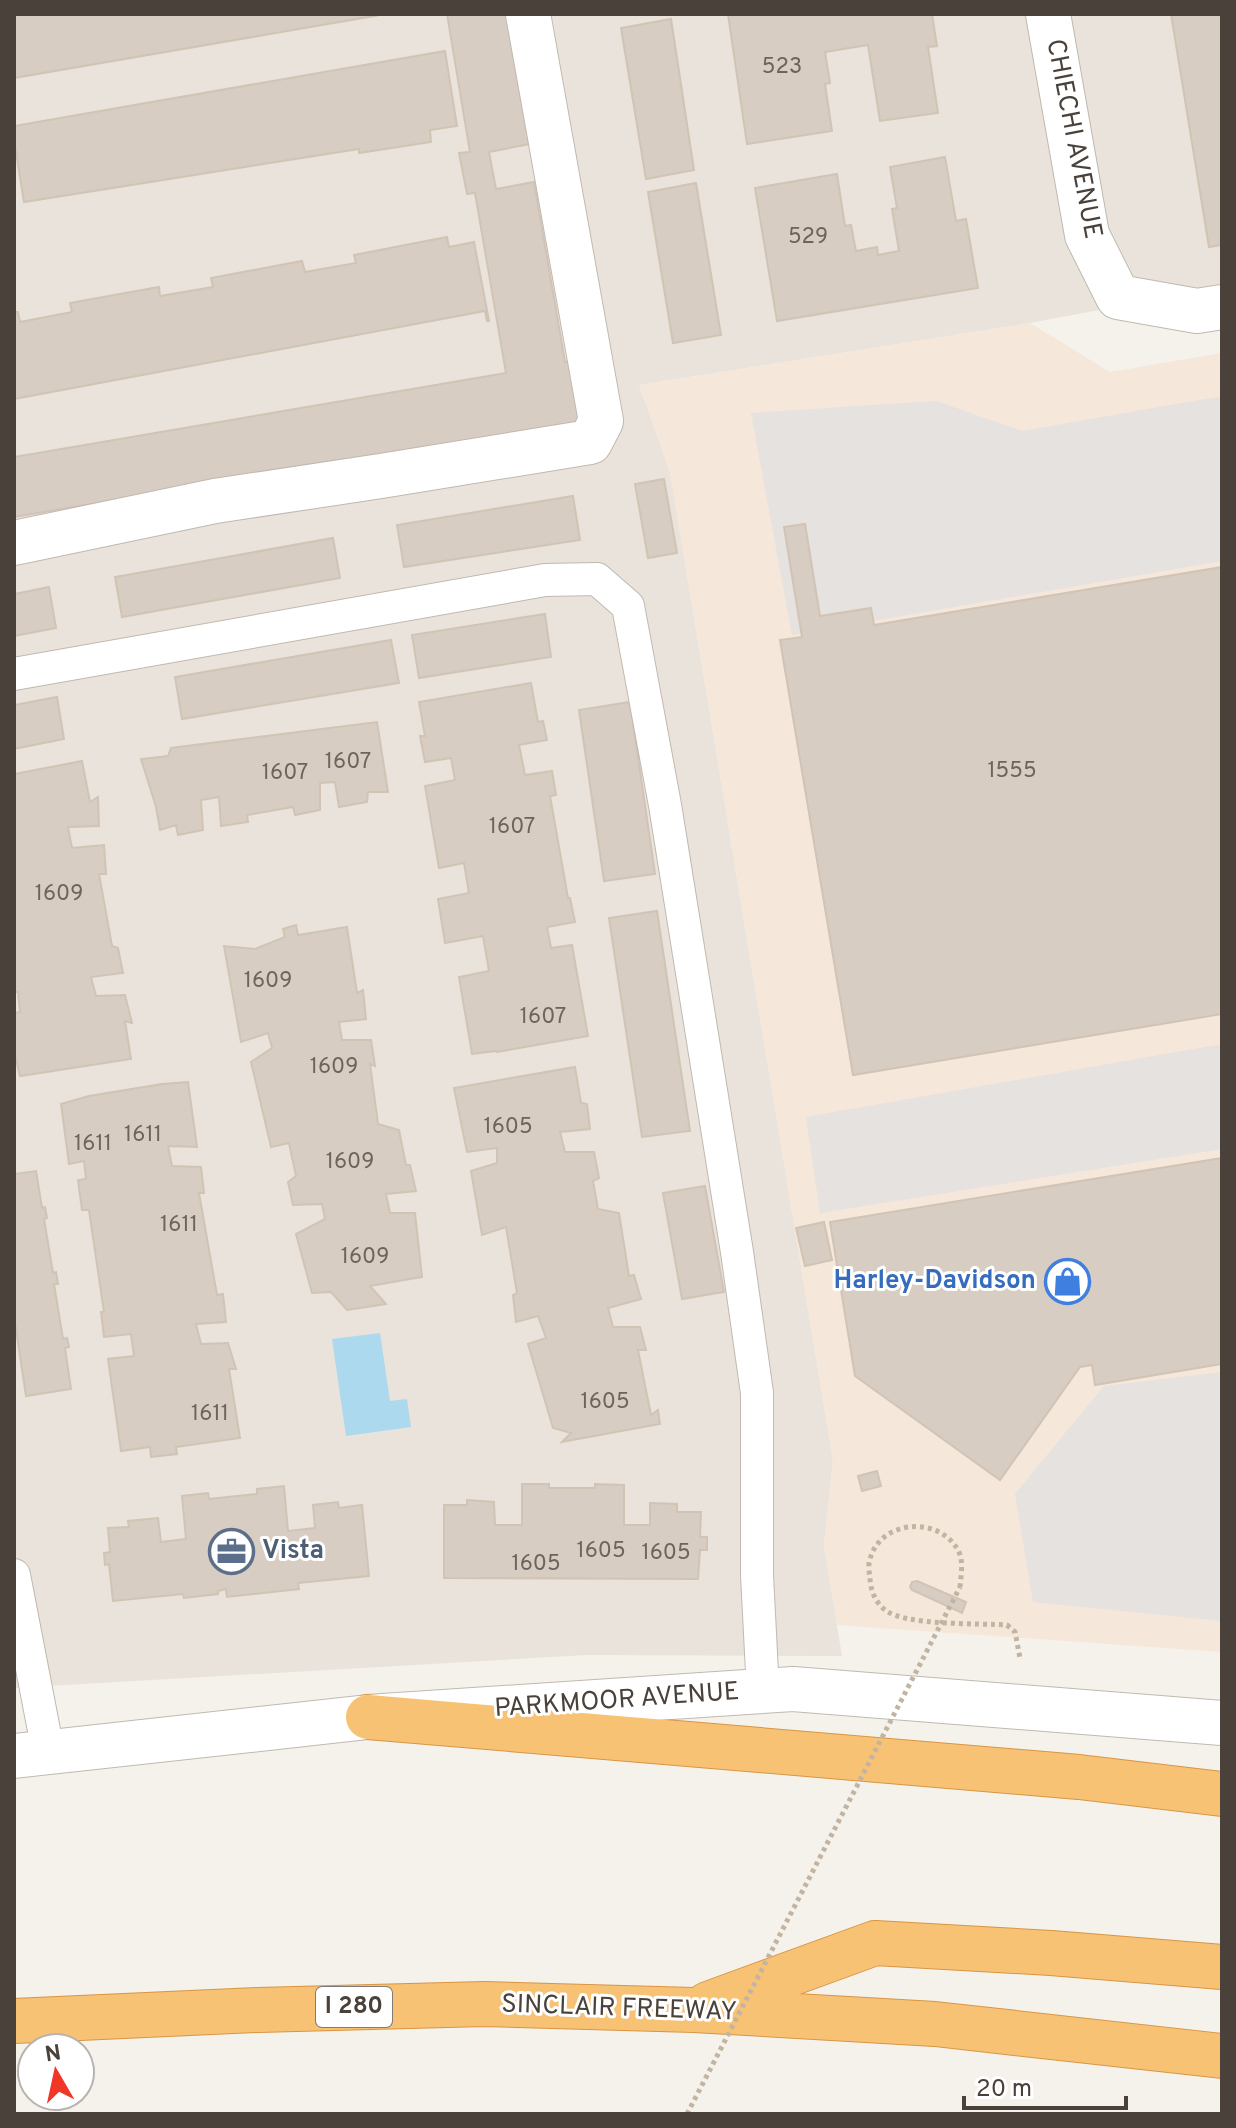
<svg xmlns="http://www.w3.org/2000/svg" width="1236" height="2128" font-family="Overpass,sans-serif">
<rect width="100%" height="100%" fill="#f5f2ec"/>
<path fill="#e9e3db" d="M14 14H1222V287L1030 323 639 385 670 472 833 1461 824 1545 842 1656 588 1655 14 1688Z"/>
<path fill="#f5e7d9" d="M1030 323 1110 372 1222 353V1652L837 1625 824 1545 833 1461 670 472 639 385Z"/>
<path fill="#e5e2e0" d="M1222 396V561L792 635 751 413 936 401 1022 431Z
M1222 1044V1149L820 1213 806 1117Z
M1222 1372V1621L1033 1602 1015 1494 1104 1386Z"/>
<path fill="#acd9ee" d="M380 1333 390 1401 407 1399 411 1427 346 1436 332 1339Z"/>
<path fill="#d7cdc2" stroke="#d1c4b5" stroke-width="2" d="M14 14H386L14 78Z
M447 14H507L530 144 489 152 496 189 534 182 565 362 572 361 582 421 14 517V457L506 373 475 193 467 194 459 153 470 152Z
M728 14H932L937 46 928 47 938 113 880 121 868 45 825 52 830 83 825 84 832 131 747 144Z
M1171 14H1222V245L1209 247Z
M671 19 694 170 646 179 621 28Z
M445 51 457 126 430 130 431 142 359 153V149L24 202 14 140V126Z
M945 157 956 221 966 219 978 288 777 321 755 188 837 174 845 226 851 225 856 251 877 247 878 255 899 251 892 209 897 208 890 167Z
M696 183 721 335 673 343 648 192Z
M447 237 449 247 474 242 489 321H487L485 311 14 399V312H18L20 322 72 312 70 303 159 287 160 296 213 287 211 278 302 261 305 272 356 263 354 255Z
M664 479 677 553 648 558 635 484Z
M573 496 580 540 404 567 397 525Z
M805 524 820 616 871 608 874 625 1222 567V1014L853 1075 780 640 802 637 784 527Z
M333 538 340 578 122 617 115 577Z
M49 587 56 628 14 636V594Z
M545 614 551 657 419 678 412 635Z
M391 640 399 683 182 719 175 677Z
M531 683 538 722 543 721 547 740 519 745 525 775 552 771 556 795 550 796 568 898H570L575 922 547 927 551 948 572 945 588 1036 497 1052 496 1051 472 1054 459 977 489 971 483 936 445 943 438 899 469 893 464 863 439 868 425 786 455 780 451 758 425 762 420 736H425L419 702Z
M57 697 64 739 14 749V705Z
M630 702 655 874 604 881 579 710Z
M377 722 388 792H368L367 802 339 807 335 782 320 783V810L295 815 293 807 247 815 248 822 221 826 219 797 201 800 203 830 178 835 176 825 160 830 156 807 141 759 168 756 171 748Z
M82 761 90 802 98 797 99 826 68 827 72 848 104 845 106 874H99L112 946 118 948 123 973 91 977 96 996 125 995 132 1023 125 1021 131 1059 20 1076 14 1051V1013L20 1012 18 992H14V774Z
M657 911 690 1131 642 1137 609 918Z
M296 925 298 935 347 927 357 993 363 990 366 1019 339 1022 342 1040H371L375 1066 370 1064 378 1124 399 1130 406 1165H410L416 1191 386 1194 390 1213H415L422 1277 370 1286 386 1304 347 1310 331 1292 312 1293 296 1234 325 1219 322 1204 293 1205 288 1182 296 1176 289 1143 271 1147 251 1062 272 1048 268 1033 241 1042 224 946 255 949 285 937 283 929Z
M575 1067 581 1103 587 1104 590 1129 560 1132 565 1152H594L599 1178 593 1181 598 1209 619 1213 629 1276 634 1275 641 1299 608 1308 613 1327H640L646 1350H638L651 1415 658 1410 660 1424 562 1442 571 1433 553 1428 528 1344 546 1338 538 1316 516 1322 513 1295 517 1293 506 1227 482 1235 471 1171 497 1163V1148L467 1152 454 1088Z
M188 1082 197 1147 168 1146 172 1166 201 1167 204 1193H199L217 1295 223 1294 226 1322 196 1324 201 1344 228 1343 236 1369H229L240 1438 176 1447 177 1454 151 1457 150 1447 121 1451 108 1359 134 1356 131 1334 104 1337 101 1312H104L89 1210H82L78 1180 86 1179 84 1161 69 1164 61 1104 89 1096 162 1084Z
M1222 1158V1364L1095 1385 1092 1365 1080 1367 1000 1480 855 1376 830 1222Z
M36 1171 42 1208 45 1207 47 1218 44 1219 53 1273 56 1272 58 1284H54L63 1339 67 1338 69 1347 65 1348 71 1389 26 1396 14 1316V1174Z
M705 1186 724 1292 682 1299 663 1193Z
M824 1222 832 1260 805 1266 796 1228Z
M877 1471 881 1486 862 1491 858 1476Z
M522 1484H549V1488H595V1484L624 1485V1525H650V1503L677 1504V1512H701L700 1537H707V1550H700L698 1579 444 1578V1505H467V1500L494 1502 495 1525H522Z
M284 1486 288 1531 315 1528 313 1505 338 1502 339 1508 362 1505 369 1576 298 1583 299 1589 227 1597 226 1589 218 1591V1594L184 1598 183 1594 113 1601 109 1564 105 1565 104 1553 110 1552 108 1528 129 1527 128 1521 158 1518 161 1542 186 1539 182 1496 208 1493 209 1499 257 1494V1489Z
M917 1581 966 1602 962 1613 912 1590 910 1587 912 1582Z"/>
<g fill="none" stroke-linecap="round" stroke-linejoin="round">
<defs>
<path id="service" d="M14 674 545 580 597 579 628 606 665 805 737 1252 757 1393V1575L763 1692
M14 1575 48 1751"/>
<path id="minor" d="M1048 14 1087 235 1118 297 1197 311 1222 307
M14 543 215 501 381 476 590 442 601 421 528 14"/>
<path id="tertiary" d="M14 1756 368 1717 793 1689 1222 1723"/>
<path id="motorway" d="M368 1717 1079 1777 1222 1794
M708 2004 875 1943 1051 1953 1222 1967
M14 2021 258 2010 485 2004 694 2010 935 2024 1222 2056"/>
</defs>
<use href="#service" stroke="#c1b9af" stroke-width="34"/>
<use href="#minor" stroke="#c1b9af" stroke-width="46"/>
<use href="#tertiary" stroke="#c1b9af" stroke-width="46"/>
<use href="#motorway" stroke="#d89544" stroke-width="46"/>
<path stroke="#c2b4a1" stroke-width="5" stroke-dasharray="4 4" stroke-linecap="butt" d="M960 1587C961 1575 964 1561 958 1550 939 1516 881 1519 870 1559 868 1564 869 1572 870 1577 870 1589 875 1602 885 1610 906 1626 978 1623 1007 1625L1015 1632 1020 1658"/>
<use href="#service" stroke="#fff" stroke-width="32"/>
<use href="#minor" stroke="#fff" stroke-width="44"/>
<use href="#tertiary" stroke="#fff" stroke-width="44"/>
<use href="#motorway" stroke="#f8c275" stroke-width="44"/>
<path stroke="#c2b4a1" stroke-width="5" stroke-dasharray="4 4" stroke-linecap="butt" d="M687 2114 960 1587"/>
</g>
<defs>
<symbol id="shop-ring" viewBox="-11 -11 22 22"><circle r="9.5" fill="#fff" stroke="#3f7fe0" stroke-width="1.5"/><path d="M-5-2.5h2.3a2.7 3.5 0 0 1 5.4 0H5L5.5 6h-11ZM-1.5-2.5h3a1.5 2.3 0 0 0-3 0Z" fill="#3f7fe0"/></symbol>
<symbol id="office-ring" viewBox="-11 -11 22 22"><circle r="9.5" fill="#fff" stroke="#5c6f8a" stroke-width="1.5"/><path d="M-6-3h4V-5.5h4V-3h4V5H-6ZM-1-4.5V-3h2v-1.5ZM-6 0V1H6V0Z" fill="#5c6f8a"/></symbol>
</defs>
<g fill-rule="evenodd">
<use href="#shop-ring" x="1042" y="1256" width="51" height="51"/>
<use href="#office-ring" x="206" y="1526" width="51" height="51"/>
</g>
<g text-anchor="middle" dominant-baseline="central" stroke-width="6" stroke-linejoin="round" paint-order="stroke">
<g font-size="22" fill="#6d655c">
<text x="782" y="67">523</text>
<text x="808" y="237">529</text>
<text x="348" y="762">1607</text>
<text x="1012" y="771">1555</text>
<text x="285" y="773">1607</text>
<text x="512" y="827">1607</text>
<text x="59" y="894">1609</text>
<text x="268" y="981">1609</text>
<text x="543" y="1017">1607</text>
<text x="334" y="1067">1609</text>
<text x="508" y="1127">1605</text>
<text x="143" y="1135">1611</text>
<text x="93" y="1144">1611</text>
<text x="350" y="1162">1609</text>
<text x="179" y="1225">1611</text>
<text x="365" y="1257">1609</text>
<text x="605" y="1402">1605</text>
<text x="210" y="1414">1611</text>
<text x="601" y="1551">1605</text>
<text x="666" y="1553">1605</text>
<text x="536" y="1564">1605</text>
</g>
<rect fill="#fff" stroke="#807b75" stroke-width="2" x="316" y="1987" width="76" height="40" rx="6"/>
<g font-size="24" font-weight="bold" fill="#4a423a">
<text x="354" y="2007">I 280</text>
</g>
<g font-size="26" fill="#4a423a" stroke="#fff">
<text transform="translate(1073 139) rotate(79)">CHIECHI AVENUE</text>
<text transform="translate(617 1701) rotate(-4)">PARKMOOR AVENUE</text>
<text transform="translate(619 2009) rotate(2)">SINCLAIR FREEWAY</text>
</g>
<g font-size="26" font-weight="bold" fill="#366cbe" stroke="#fff" text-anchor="end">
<text x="1036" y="1281">Harley-Davidson</text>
</g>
<g font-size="26" font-weight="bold" fill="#4e5e75" stroke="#fff" text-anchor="start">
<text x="262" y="1551">Vista</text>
</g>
</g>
<rect width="1236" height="2128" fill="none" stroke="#4a423a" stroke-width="32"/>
<g transform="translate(56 2072) rotate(351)"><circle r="38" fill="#ffffff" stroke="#b7b3b0" stroke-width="2"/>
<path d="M0-6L14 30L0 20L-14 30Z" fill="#f13628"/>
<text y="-12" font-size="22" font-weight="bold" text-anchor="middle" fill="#4a423a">N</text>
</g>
<path d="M964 2096v12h162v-12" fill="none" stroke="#4a423a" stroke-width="4"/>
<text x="976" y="2096" font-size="24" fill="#4a423a" stroke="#ffffff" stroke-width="6" paint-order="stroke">20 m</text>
</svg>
